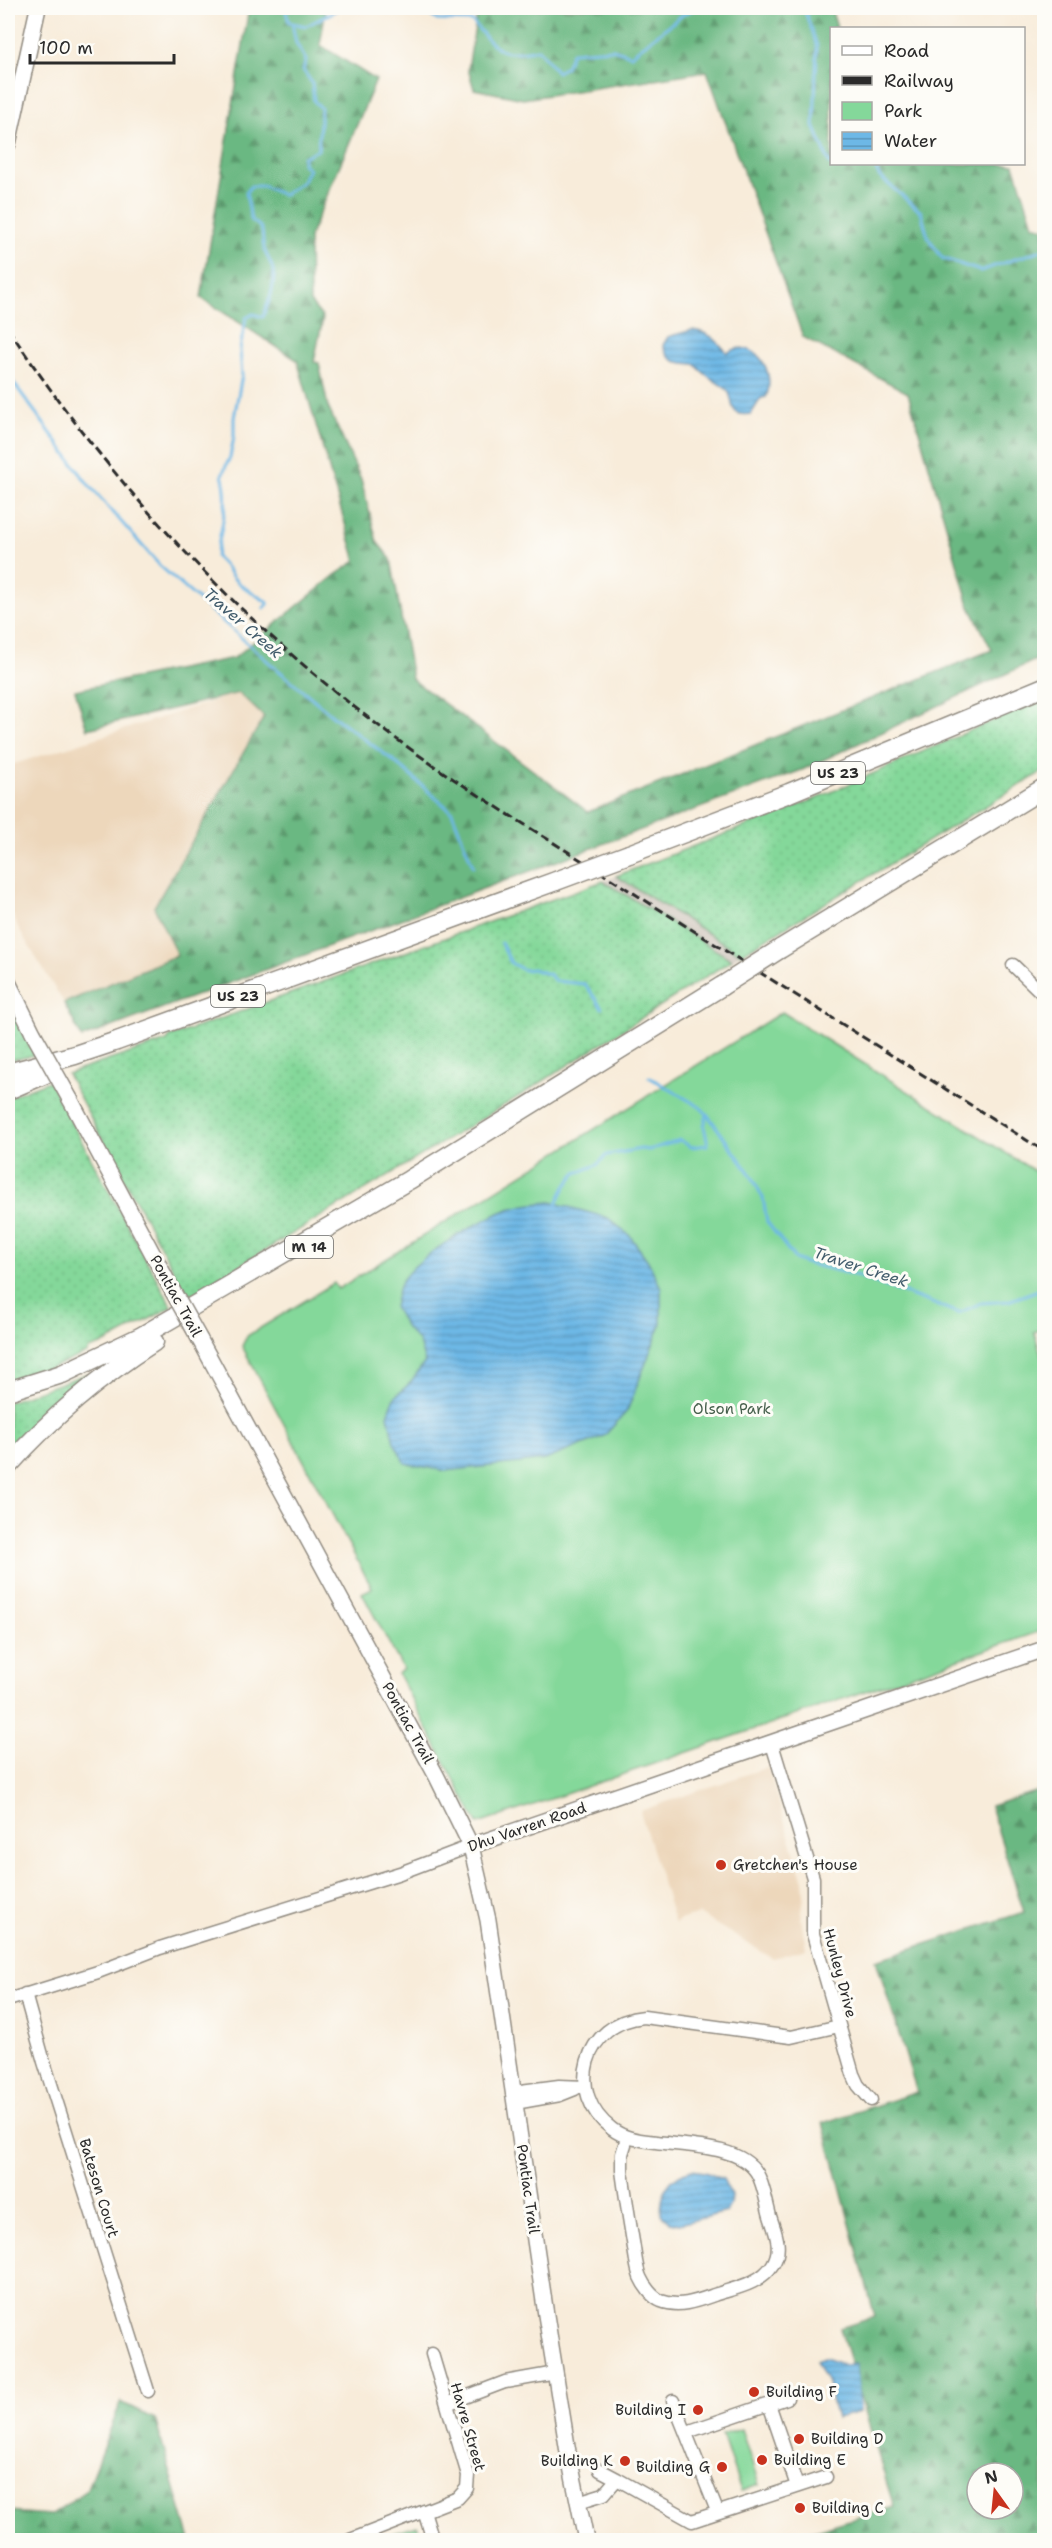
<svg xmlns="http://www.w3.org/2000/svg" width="1052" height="2548" font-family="'Shantell Sans',sans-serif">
<defs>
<pattern id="grass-dots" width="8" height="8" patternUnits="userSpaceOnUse" patternTransform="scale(1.5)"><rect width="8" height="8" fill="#84d89a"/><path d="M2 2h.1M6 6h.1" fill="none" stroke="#72ba85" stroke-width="1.8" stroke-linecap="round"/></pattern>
<pattern id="forest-firs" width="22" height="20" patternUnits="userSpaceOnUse" patternTransform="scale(1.5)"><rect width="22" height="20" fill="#6bb882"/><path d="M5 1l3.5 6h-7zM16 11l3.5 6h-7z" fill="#58966b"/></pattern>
<pattern id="water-rules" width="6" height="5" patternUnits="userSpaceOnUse" patternTransform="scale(1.5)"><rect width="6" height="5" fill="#6db8e6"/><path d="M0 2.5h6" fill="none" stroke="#5a96bb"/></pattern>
</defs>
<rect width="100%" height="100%" fill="#fdfcf7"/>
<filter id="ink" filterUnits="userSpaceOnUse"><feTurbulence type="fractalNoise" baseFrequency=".0167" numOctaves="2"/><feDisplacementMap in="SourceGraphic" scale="12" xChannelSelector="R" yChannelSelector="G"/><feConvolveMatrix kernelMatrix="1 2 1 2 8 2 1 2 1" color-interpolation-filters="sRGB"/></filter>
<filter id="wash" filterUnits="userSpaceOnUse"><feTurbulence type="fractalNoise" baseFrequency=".008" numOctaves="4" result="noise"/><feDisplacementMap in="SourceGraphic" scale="24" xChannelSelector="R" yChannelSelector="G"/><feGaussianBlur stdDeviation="1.35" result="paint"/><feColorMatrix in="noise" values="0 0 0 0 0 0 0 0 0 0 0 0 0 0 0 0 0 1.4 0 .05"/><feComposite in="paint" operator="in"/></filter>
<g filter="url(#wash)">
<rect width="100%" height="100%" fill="#f8ecda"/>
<path fill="#edd7bb" d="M239 693 264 717 154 907 177 955 64 1003 21 933 8 906V766Z
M768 1767 803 1881 804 1895 801 1919 806 1949 772 1958 699 1914 679 1920 675 1924 640 1811Z"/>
<path fill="#ccc2b9" d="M616 876 741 954 732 960 603 881Z"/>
<path fill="url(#grass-dots)" stroke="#588262" stroke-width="1.5" d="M1044 698V771L741 954 616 876 813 800Z
M603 881 732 960 529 1090 188 1297 67 1074 167 1041 170 1037Z
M8 1003 35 1055 8 1061Z
M49 1081 172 1307 101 1345 89 1349 87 1353 51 1368 8 1381V1097Z
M89 1373 46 1411 8 1450V1402Z"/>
<path fill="url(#forest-firs)" stroke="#4b7256" stroke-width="1.5" fill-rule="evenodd" d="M249 8H326L320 45 376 80 309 238 310 302 323 318 314 362 319 363 328 407 361 479 377 542 391 559 412 679 588 812 992 650 969 605 908 393 803 337 707 71 523 99 474 89 468 69 478 8H831L837 28H832V164H1014L1033 225 1044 228V656L802 770 82 1038 64 1003 177 955 154 907 264 717 239 693 87 729 75 690 234 658 335 575 356 561 297 360 201 298Z
M1044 1789V2540H782L894 2507 840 2328 875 2317 823 2123 917 2092 876 1960 1024 1912 990 1806ZM977 2473H1013V2509H977Z
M121 2402 155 2419 190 2540H8V2512L51 2515 86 2491Z"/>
<path fill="#84d89a" stroke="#588262" stroke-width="1.5" d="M782 1012 1044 1177V1328L1034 1332 1044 1363V1630L478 1824 398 1674 403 1669 362 1593 372 1588 242 1346 247 1336 334 1283 338 1289Z
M741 2429 759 2485 741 2491 722 2435Z
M417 2526 423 2540H373Z"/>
<path fill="url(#water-rules)" stroke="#4c7288" stroke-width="1.5" d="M692 330C709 332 717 340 727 353 755 335 777 373 766 397L761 398 751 414C724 418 737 396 725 388 714 380 704 375 695 364 678 363 668 363 663 345L668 337Z
M551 1202 608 1218 630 1236 648 1261 661 1288V1324L627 1411 604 1436 545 1460 445 1471 405 1463 394 1442 388 1415 395 1397 410 1383 425 1362 419 1342 406 1328 394 1307C396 1300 397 1291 400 1284 414 1258 473 1225 501 1212 517 1205 534 1204 551 1202Z
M692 2170 705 2172 723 2179 731 2195 730 2205 726 2212 679 2224 670 2222 661 2214C661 2191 669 2176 692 2170Z
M824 2358 845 2365 856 2364C858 2367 860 2407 860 2412L836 2418 827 2383 816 2361Z"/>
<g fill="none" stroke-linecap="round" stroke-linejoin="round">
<path stroke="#6db8e6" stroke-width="3" d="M285 8 289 22 292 23
M420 8 437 20 472 21C497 50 497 58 538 49L557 72 566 67 572 52 613 49 631 55 685 13 697 8
M804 8 817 46 814 126 830 164H834
M874 164 879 176 921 212 928 237 942 258 980 271 1044 249
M8 380 13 382 88 484 160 566 271 664 337 719 394 761 452 812 473 866
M264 608 268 603C257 594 240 588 232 576 227 568 223 563 216 557 220 530 231 502 222 475L230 457 234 437V418L242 375 240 349 246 318 253 314 263 317C268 304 274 289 274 275 274 266 266 256 264 248 260 233 268 230 251 220L246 192 251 186H263L283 195 302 182 309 169 303 164V157L318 150 321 108 314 101 312 83 303 70 306 60 296 43 292 23 306 26 341 8
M501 943 511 963 518 967 524 970 533 969 550 975 555 981 585 984 602 1008
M649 1077 700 1107 707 1114 751 1175 763 1198 767 1222 795 1259 805 1263 855 1275 959 1313 981 1303 1008 1301 1044 1288
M557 1203 565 1187 576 1173 597 1165 607 1155 641 1149 649 1150 680 1140 691 1147 708 1145 704 1126 707 1115"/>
</g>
</g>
<g filter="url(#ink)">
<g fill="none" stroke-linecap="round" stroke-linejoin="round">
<defs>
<path id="minor" d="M1013 965 1044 995
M772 1744 813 1878V1934L853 2074 858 2085 871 2100
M25 1994 44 2062 148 2391
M8 2000 98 1972 160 1948 400 1873 471 1846
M513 2092 559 2086 586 2087
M515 2103 560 2095 575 2089
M627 2138 622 2154V2170C625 2194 629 2218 633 2242 635 2253 636 2267 640 2277 644 2286 652 2297 661 2301 679 2308 697 2301 714 2295 735 2288 761 2284 773 2264 783 2248 775 2232 770 2216 766 2202 764 2185 757 2173 740 2145 685 2146 656 2142 640 2140 625 2139 612 2129 564 2093 584 2022 644 2017L791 2037 839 2026
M673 2401 717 2511
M447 2404 505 2382 556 2373
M769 2404 797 2486
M687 2432 787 2398
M600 2470 617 2479
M578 2502 604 2494 617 2479 692 2521 826 2477
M424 2511 433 2540
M350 2540 458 2498 467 2488 468 2475 432 2354"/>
<path id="major" d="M8 144 38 8
M8 982 33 1033
M70 1099 172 1290
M200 1340 437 1777 471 1846 488 1920 546 2315 568 2452 586 2540
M471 1846 1044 1649"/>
<path id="highway" d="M629 854 789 793 1044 687
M780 949 1044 788
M8 1073 75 1055 117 1041 556 881
M8 1090 50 1072
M8 1391 62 1374 140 1337 409 1180 722 986
M8 1466C51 1418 99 1377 154 1342"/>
</defs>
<use href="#minor" stroke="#928c82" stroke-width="15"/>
<use href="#major" stroke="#928c82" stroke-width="18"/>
<use href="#highway" stroke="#928c82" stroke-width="21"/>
<use href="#minor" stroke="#fff" stroke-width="12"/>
<use href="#major" stroke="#fff" stroke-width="15"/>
<use href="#highway" stroke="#fff" stroke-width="18"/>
<path stroke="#2b2b2b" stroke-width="3" stroke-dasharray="9 4.5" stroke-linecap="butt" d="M8 328C117 494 260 644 423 758 449 777 476 793 503 811L1044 1151"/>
<defs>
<path id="major-bridge" d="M33 1033 70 1099
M172 1290 200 1340"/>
<path id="highway-bridge" d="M556 881 629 854
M722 986 780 949"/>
</defs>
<use href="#major-bridge" stroke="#928c82" stroke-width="18" stroke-linecap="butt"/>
<use href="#highway-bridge" stroke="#928c82" stroke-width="21" stroke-linecap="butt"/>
<use href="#major-bridge" stroke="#fff" stroke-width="15"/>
<use href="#highway-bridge" stroke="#fff" stroke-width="18"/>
</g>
</g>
<g fill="#c8321e" stroke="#fdfcf7" stroke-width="2">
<circle cx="721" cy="1865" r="6"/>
<circle cx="754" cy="2392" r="6"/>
<circle cx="698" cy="2410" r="6"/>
<circle cx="799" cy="2439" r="6"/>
<circle cx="762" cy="2460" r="6"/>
<circle cx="625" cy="2461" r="6"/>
<circle cx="722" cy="2467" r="6"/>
<circle cx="800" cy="2508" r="6"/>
</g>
<g text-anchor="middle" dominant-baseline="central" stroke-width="6" stroke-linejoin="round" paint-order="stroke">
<g fill="#fdfcf7" stroke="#6a6a68" stroke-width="1.5">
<rect x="811" y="762" width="54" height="22" rx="4.5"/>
<rect x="211" y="985" width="54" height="22" rx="4.5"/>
<rect x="285" y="1236" width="48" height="22" rx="4.5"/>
</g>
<g font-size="14" font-weight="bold" fill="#2b2b2b">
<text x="838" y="773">US 23</text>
<text x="238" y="996">US 23</text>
<text x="309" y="1247">M 14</text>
</g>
<g font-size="15" fill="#2b2b2b" stroke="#fdfcf7">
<text transform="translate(176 1296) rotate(61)">Pontiac Trail</text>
<text transform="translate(408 1723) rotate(61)">Pontiac Trail</text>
<text transform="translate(527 1827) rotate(-19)">Dhu Varren Road</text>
<text transform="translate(840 1973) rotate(75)">Hunley Drive</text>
<text transform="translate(99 2188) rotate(73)">Bateson Court</text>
<text transform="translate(528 2189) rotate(82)">Pontiac Trail</text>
<text transform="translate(468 2427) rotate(74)">Havre Street</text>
</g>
<g font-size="15" fill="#465f4c" stroke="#fdfcf7">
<text x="732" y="1409">Olson Park</text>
</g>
<g font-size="15" fill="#2b2b2b" stroke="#fdfcf7" text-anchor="start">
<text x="733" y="1865">Gretchen's House</text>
<text x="766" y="2392">Building F</text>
<text x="686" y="2410" text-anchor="end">Building I</text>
<text x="811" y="2439">Building D</text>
<text x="774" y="2460">Building E</text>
<text x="613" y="2461" text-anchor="end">Building K</text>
<text x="710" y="2467" text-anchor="end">Building G</text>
<text x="812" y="2508">Building C</text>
</g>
<g font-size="16" font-style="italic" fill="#425c6c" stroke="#fdfcf7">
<text transform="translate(243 623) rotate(41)">Traver Creek</text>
<text transform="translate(861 1267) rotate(18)">Traver Creek</text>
</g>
</g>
<rect width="1052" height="2548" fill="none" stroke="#fdfcf7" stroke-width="30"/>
<rect x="830" y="27" width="195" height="138" fill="#fdfcf7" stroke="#a9a8a5" stroke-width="1.5"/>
<rect x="842" y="46" width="30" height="9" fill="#ffffff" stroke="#a9a8a5" stroke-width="1.5"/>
<text x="884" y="57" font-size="18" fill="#2b2b2b">Road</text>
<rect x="842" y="76" width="30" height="9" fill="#2b2b2b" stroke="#a9a8a5" stroke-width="1.5"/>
<text x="884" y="87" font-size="18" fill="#2b2b2b">Railway</text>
<rect x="842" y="102" width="30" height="18" fill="#84d89a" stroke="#a9a8a5" stroke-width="1.5"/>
<text x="884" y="117" font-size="18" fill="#2b2b2b">Park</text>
<rect x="842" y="132" width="30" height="18" fill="url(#water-rules)" stroke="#a9a8a5" stroke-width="1.5"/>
<text x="884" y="147" font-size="18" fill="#2b2b2b">Water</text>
<g transform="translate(995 2491) rotate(345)"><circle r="28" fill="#fdfcf7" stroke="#a9a8a5" stroke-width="1.5"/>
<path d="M0-4.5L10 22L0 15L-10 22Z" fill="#c8321e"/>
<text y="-9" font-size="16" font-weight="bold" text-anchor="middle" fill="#2b2b2b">N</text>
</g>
<path d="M30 54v9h144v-9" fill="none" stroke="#2b2b2b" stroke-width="3"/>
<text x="39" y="54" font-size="18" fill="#2b2b2b" stroke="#fdfcf7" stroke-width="4.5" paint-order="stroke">100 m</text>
</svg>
